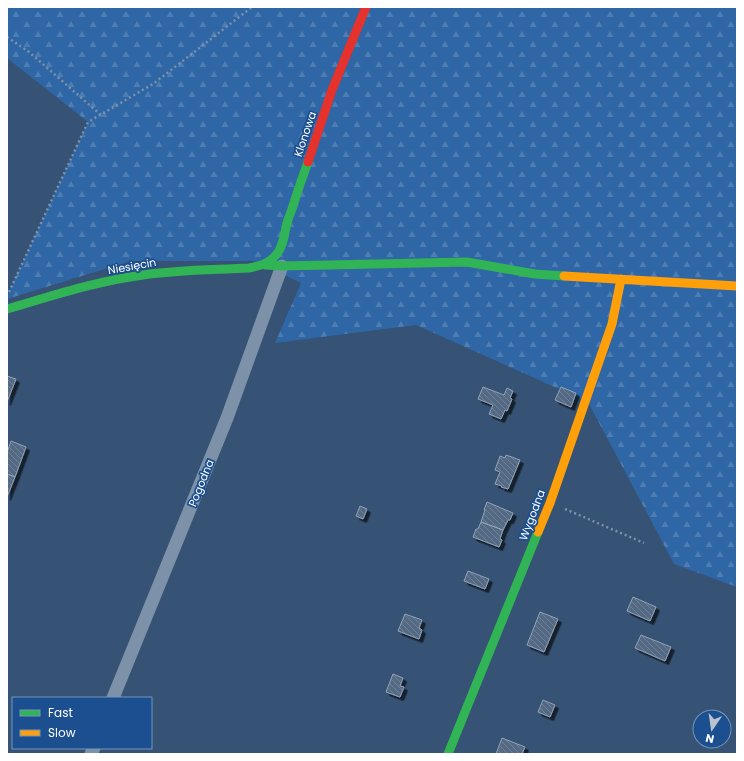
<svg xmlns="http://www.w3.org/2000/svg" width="744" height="761" font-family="Poppins,sans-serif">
<defs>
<pattern id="forest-firs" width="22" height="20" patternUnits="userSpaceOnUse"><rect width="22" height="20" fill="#2f66a5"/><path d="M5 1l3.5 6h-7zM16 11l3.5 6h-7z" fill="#4e7db2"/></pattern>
<pattern id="building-back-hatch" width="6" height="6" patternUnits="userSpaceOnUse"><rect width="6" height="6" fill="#526984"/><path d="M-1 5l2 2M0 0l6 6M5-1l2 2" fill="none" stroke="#6c8096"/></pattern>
<filter id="shadow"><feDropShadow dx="3.5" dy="3.5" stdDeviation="0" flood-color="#0009"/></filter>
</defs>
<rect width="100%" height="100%" fill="#365274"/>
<path fill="url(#forest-firs)" d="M7 7H737V587L674 564 588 402 416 325 275 343 301 283 254 261H131L7 299V296L88 122 7 58Z"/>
<path fill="url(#building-back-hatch)" stroke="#92a2b6" filter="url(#shadow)" d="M7 376 16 379 7 402Z
M483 387 504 395 507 388 513 391 510 398 512 399 507 411 505 410 501 419 489 414 493 405 478 399Z
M561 387 576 393 571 407 555 400Z
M11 441 26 447 15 477 7 474V453Z
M506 455 520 460 508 489 501 487 502 486 495 484 500 472 495 470 500 456 505 458Z
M7 474 15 477 7 497Z
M487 502 513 513 510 520H508L503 530 481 522 485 510H484Z
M360 506 367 509 363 519 356 516Z
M481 522 503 530 500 539 502 540 499 547 473 537 476 529H478Z
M468 571 489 579 485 589 464 581Z
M633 597 656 607 650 621 627 611Z
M540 612 558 619 544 652 527 645Z
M405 614 422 620 419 628 422 630 419 639 398 631Z
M641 635 671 647 665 661 635 648Z
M393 674 403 678 400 686 404 687 400 697 386 692Z
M543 700 555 705 550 717 538 712Z
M502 738 525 747 522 754H496Z"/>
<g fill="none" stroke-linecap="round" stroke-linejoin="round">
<path stroke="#7d92a8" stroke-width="2.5" stroke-dasharray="2 3" stroke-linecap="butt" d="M7 37 29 52 101 115
M9 292 88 122 153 84 252 7
M565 509 644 543"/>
<path stroke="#7d92a8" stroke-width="13" d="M113 698 227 418 282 266
M91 754 94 748"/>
<path stroke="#30b455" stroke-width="9" d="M265 265 282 266 467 262 535 274 564 276
M7 309C52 296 97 281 143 275 178 270 213 270 249 268 259 266 269 264 276 255 284 246 284 234 287 223 289 216 292 210 294 203 298 189 303 176 308 162
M448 754 538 532"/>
<path stroke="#ff9f0a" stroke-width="9" d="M564 276 737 286
M538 532 550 503 612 324 621 279"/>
<path stroke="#e5322d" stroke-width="9" d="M308 162 332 90 366 7"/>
</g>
<g text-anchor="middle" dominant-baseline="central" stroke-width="3.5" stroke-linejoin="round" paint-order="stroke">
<g font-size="11" fill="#fff" stroke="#1b4f8f">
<text transform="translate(305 134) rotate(-71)">Klonowa</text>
<text transform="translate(132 266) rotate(-10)">Niesięcin</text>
<text transform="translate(201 483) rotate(-68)">Pogodna</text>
<text transform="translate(532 515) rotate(-69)">Wygodna</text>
</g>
</g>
<rect width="744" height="761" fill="none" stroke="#ffffff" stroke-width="16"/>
<rect x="12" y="697" width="140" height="52" fill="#1b4f8f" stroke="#7695bc"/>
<rect x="20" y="710" width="20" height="6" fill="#30b455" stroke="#7695bc"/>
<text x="48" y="717" font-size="12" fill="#ffffff">Fast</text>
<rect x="20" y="730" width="20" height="6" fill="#ff9f0a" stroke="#7695bc"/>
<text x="48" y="737" font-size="12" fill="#ffffff">Slow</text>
<g transform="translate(712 729) rotate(193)"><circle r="19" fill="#1b4f8f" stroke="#7695bc"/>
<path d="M0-3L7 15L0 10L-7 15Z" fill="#b9c2ce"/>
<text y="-6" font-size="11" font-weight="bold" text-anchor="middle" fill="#ffffff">N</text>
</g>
</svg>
